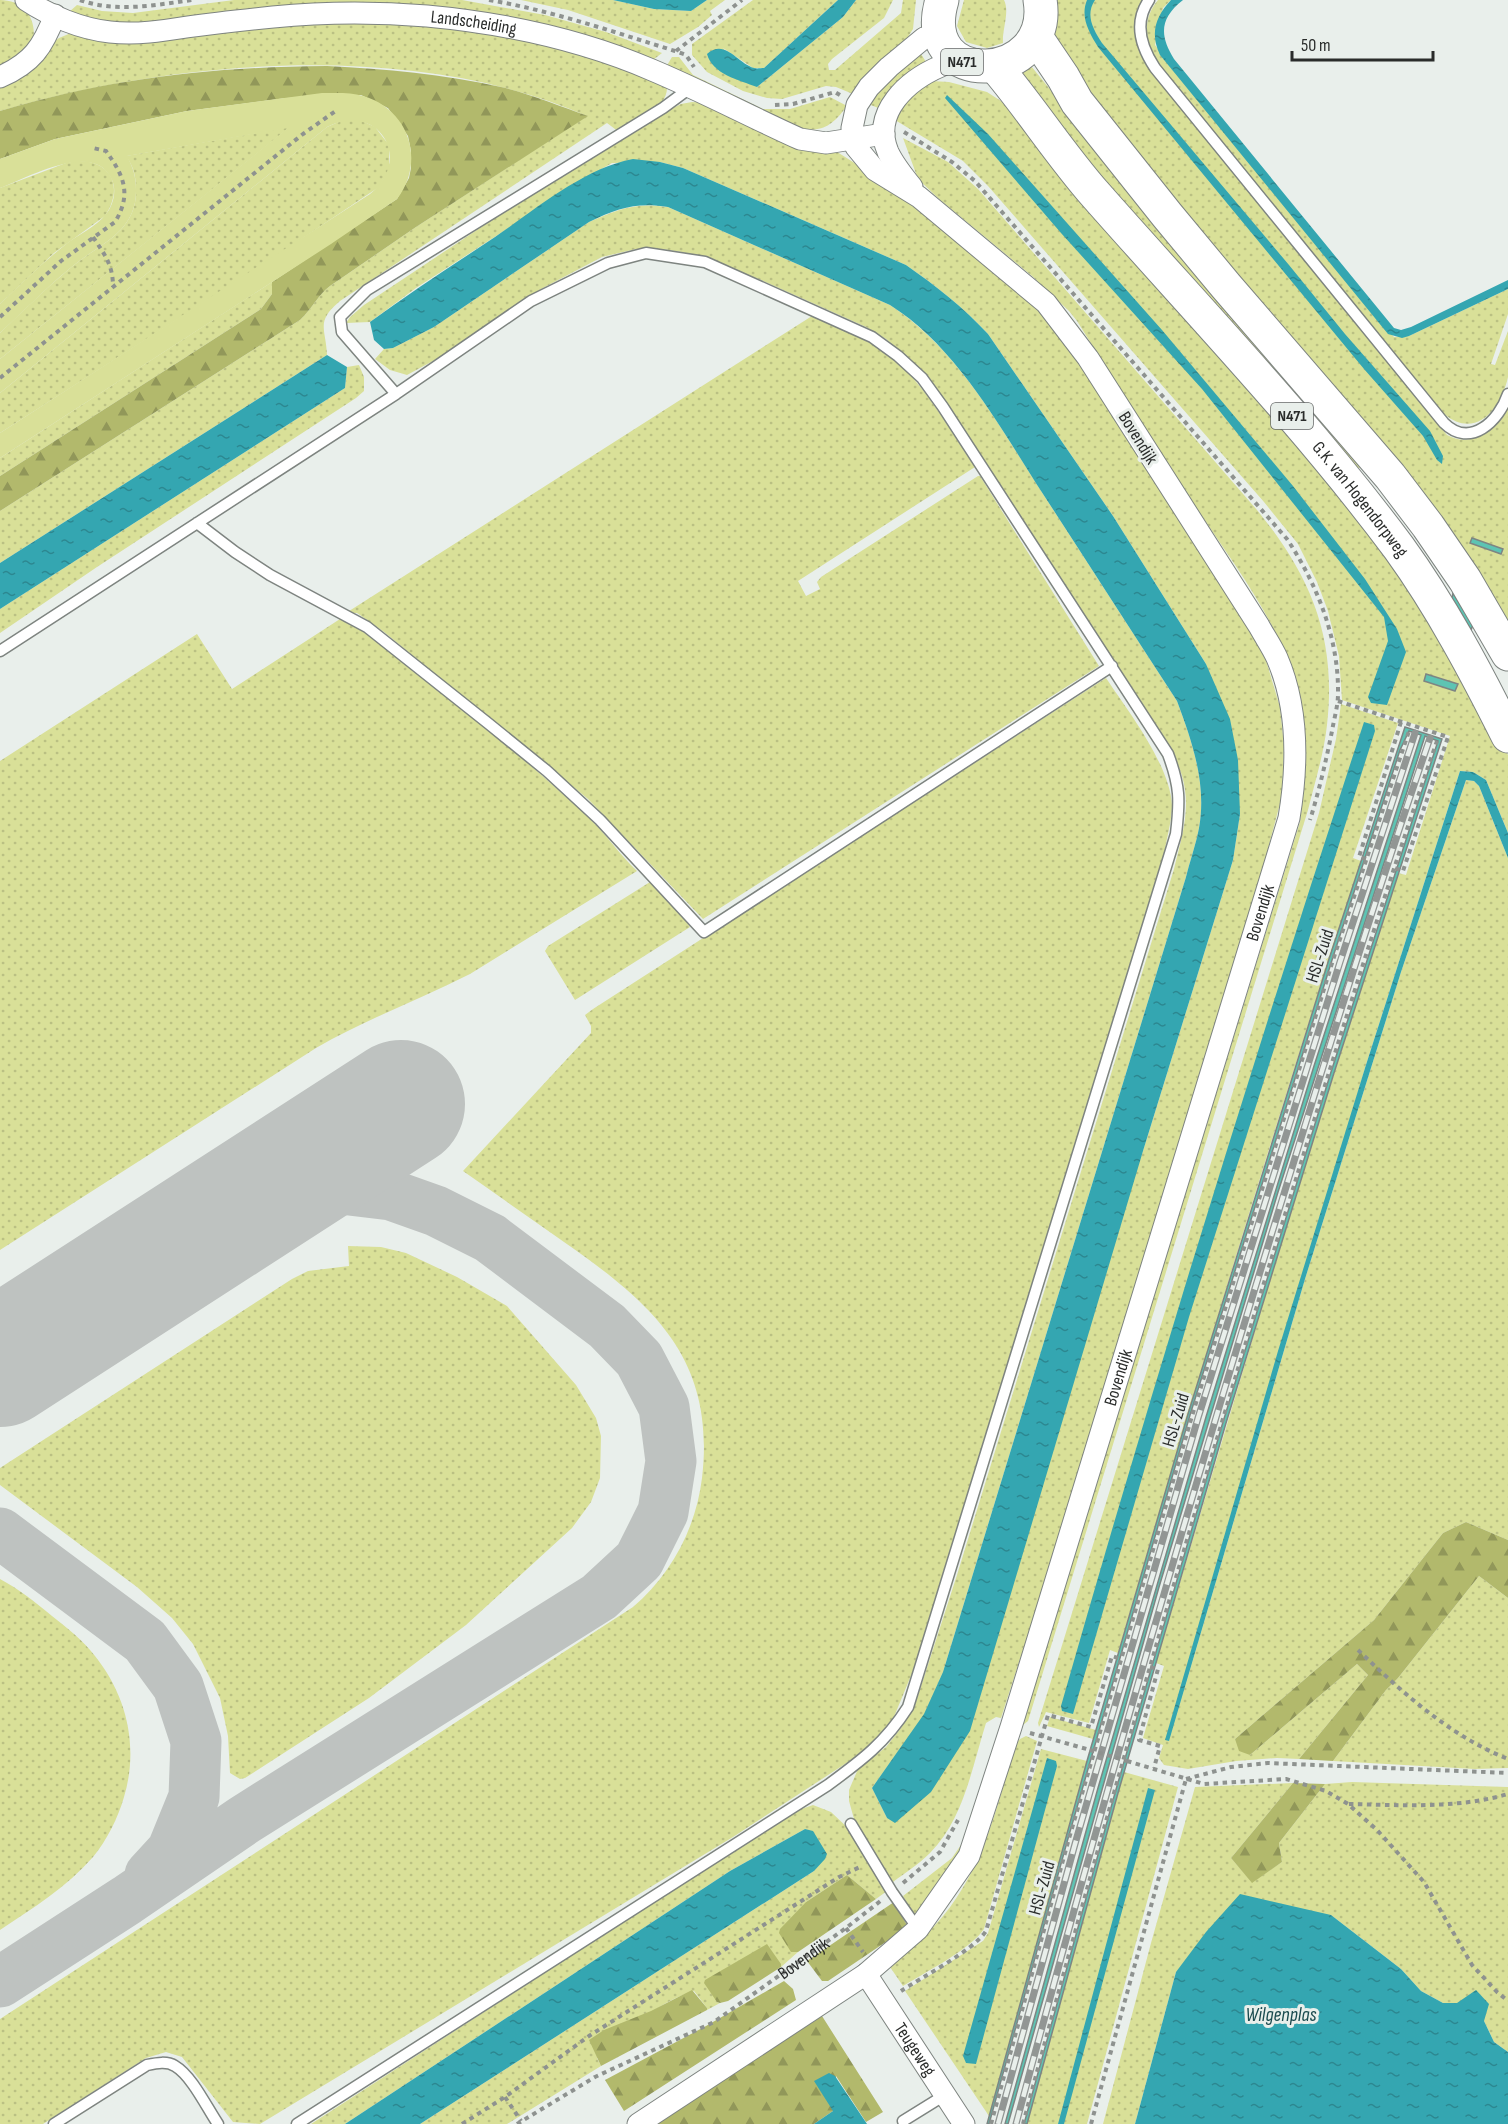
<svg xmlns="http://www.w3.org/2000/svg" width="1508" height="2124" font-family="'Sofia Sans Condensed',sans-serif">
<defs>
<pattern id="grass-dots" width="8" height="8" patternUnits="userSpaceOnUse" patternTransform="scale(1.5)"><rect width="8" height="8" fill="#d9e098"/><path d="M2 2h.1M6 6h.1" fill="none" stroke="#bac083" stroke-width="1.8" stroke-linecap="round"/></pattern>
<pattern id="forest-firs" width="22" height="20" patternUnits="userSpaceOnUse" patternTransform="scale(1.5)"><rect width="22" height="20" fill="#b2b96c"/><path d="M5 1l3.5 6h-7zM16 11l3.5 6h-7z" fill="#919759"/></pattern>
<pattern id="water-ripples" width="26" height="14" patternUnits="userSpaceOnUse" patternTransform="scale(1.5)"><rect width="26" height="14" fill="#34a6b1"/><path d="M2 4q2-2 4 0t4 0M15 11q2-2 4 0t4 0" fill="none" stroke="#2c8790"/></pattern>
</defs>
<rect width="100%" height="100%" fill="#e9efeb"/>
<path fill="url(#grass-dots)" d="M0 0C26 0 39 22 32 46L0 70Z
M234 0H462L545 15 606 32 662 53 653 60 508 21 147 26 102 22 69 12 77 5 102 11 133 13Z
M521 0H613L654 9 691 11 707 0H725L710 11 712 15 698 27 670 44 568 10Z
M753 0H838L764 68H753L723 48 757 87 843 17 856 0H893L884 18 832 59 828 64 829 70H835L901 13 903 0H916L913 29 904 43 853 94 836 87 826 86 782 99 767 98 743 91 707 72 692 55V44Z
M964 0H1004C1010 12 1002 29 1003 43L987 48 966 42 957 26Z
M1053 0H1142C1129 21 1135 46 1147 66L1447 435C1472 449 1496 429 1508 408V628L1287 341 1053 47Z
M1158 0H1171L1163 8 1155 45 1394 337 1409 336 1508 289V314L1491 364 1495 365 1508 331C1508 345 1508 363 1508 377 1501 409 1476 440 1444 414L1164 72C1148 50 1138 24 1158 0Z
M302 20 453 24 617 63 667 88C667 109 635 121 619 132L607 123 340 301C315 322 326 328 327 355L0 563V511L300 320C312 309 318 295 330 286L416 227 587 116C415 40 177 59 0 111V83L59 38 71 33Z
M918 49 926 62 881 109 868 104Z
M672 57H679L693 75 763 109H790L830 97 847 106C830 129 820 133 792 127L666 67Z
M1027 61 1113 167 1363 460 1360 468 1351 467 1098 173 1017 68Z
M931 81 949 82 987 92 1004 103 1384 548 1474 689 1508 755V833L1486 780 1473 772 1460 771 1365 1068 1169 1741 1305 1279 1401 972 1466 780 1474 781 1479 786 1508 858V1540L1466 1522 1443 1533 1374 1620 1235 1739 1250 1755 1357 1664 1368 1675 1299 1759 1277 1758 1236 1761 1188 1769 1164 1765 1159 1758 1163 1745 1143 1738 1164 1666 1156 1663 1290 1213 1398 873 1406 875 1450 736 1342 700 1339 656 1328 611 1317 582 1298 544 1264 502 988 186 963 161 895 120 911 90Z
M692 102 709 103 834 150 880 179 937 223 995 275 1039 308 1056 328 1240 612 1265 657 1280 707 1284 746 1282 796 1265 860 1053 1557 1001 1718 996 1717 986 1723C972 1767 964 1819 930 1853 919 1864 905 1873 893 1882L854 1819 849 1801V1790L858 1769 886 1747 901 1728 915 1705 957 1575 1174 869C1180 844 1189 816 1185 790 1183 772 1174 756 1166 741L939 394 900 351 886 339 866 327 761 280 706 259 682 252 661 249H636L602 257 541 289 444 355 407 375 390 370 375 359 384 349 393 348 434 327 589 222C618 209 636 202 668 207L890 305C958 349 1000 427 1043 494 1088 563 1132 632 1177 701 1192 741 1207 784 1199 828 1196 844 1190 861 1186 877L943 1672 925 1714 872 1788 887 1818 1143 1151 1233 860 1240 814 1206 664 1113 516 988 334C963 307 936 286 906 265L683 168 660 162 612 163 584 179 416 288 370 322 346 323 350 317 364 305 537 190 669 110 681 104Z
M358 119 375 127 389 145V171L379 187 279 254 0 433V393L327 127 343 120Z
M290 127 0 359V333C22 312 44 290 68 270 96 245 137 234 136 190 136 177 134 167 126 156Z
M903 138 948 162 978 189 1257 510C1311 576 1337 638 1327 725 1324 753 1315 782 1308 810L1028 1721 1023 1725 1022 1723 1300 822C1305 785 1309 746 1302 709 1288 631 1234 566 1192 501 1153 442 1115 382 1077 321L1069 311 1032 276 939 199 918 179Z
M77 161C112 160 124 188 105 216L54 253 0 304V188L66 163Z
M272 282V294L261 309 0 476V458Z
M812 316C834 326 858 335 879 348 920 374 948 428 975 467L798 581 806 596 820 589 817 582 821 577 978 476H980L1099 666 703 919 588 799 384 632 357 613H346Z
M359 365 364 377V391L356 398 97 567 0 633V609L345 388 347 367Z
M340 619 364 630C440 690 517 751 588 817 606 834 619 854 637 871L470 974C419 1000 366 1019 316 1048L0 1250V761L197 634 232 689Z
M1106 678C1128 711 1170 765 1172 805 1172 821 1166 840 1164 856L915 1666 891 1724 868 1749 733 1837 260 2124 233 2122 182 2057 166 2052 146 2058 43 2124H0V2019L633 1607C671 1575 696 1528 702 1478 716 1359 653 1304 564 1242 530 1218 497 1195 463 1171L591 1033V1026L585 1015 593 1009Z
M1341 704 1398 723 1353 858 1361 861C1275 1123 1195 1388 1118 1653L1110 1650 1089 1723 1046 1712 1039 1727 1038 1723 1319 813 1336 739Z
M650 882 686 920 690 927 575 1000 545 951 548 946Z
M348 1246 381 1247 406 1253 457 1277 507 1306 576 1385 596 1418 601 1436 600 1478 591 1502 572 1528 466 1625 369 1698 245 1778 240 1779 230 1773 228 1736 220 1698 193 1644 172 1618 137 1587 0 1485V1468L292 1279 308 1271 349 1266Z
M1479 1576 1508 1598V1768L1475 1769 1333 1761 1386 1690 1398 1678Z
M0 1579C19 1589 35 1602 52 1616 67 1628 83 1640 95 1656 127 1696 139 1747 124 1797 118 1818 107 1840 93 1857 67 1887 33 1908 0 1930Z
M1050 1717 1096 1730 1093 1739 1047 1726Z
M1026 1736 1037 1741 984 1929C971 1949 924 1973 903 1986L890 1967C915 1945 939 1925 957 1897 988 1851 1000 1795 1016 1743L1020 1739Z
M1041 1749 1087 1761 989 2116 905 1991 983 1941 988 1933Z
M1124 1772 1178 1787 1087 2124H1027Z
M1352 1782 1508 1787V2052L1494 2042 1484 2021 1457 2003H1443L1421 1991 1401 1969 1331 1915 1176 1972 1135 2124H1103L1151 1943 1195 1787 1293 1783 1231 1858 1252 1882 1282 1862 1279 1843 1325 1784Z
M813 1805 831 1812 849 1829 887 1891 876 1899 847 1875 806 1902 793 1952H798L781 1967V1964L717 2002 720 2003 707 2010V2008L694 1991C655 2003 627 2031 597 2058L601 2066 507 2124H420L814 1871 805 1829 730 1871 345 2124H311L793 1812Z
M965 1839 964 1854 916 1919 903 1896 952 1858Z"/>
<path fill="url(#forest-firs)" d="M327 66C386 69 443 74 501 87 530 94 559 106 588 116L416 227 330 286C318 295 312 309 300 320L0 511V476L261 309 272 294V282L397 199 409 178 411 168V151L408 136 388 108 361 95 286 98 187 111 55 139 0 159V111C112 78 212 67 327 66Z
M1466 1522 1508 1540V1598L1479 1576 1398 1678 1386 1690 1333 1761 1299 1759 1368 1675 1357 1664 1250 1755 1239 1751 1235 1739 1374 1620 1443 1533Z
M1293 1783 1325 1784 1279 1843 1282 1862 1252 1883 1231 1858Z
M847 1875 876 1899 798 1952H791L779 1933 780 1929 806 1902Z
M894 1902 908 1927 828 1981H822L807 1961Z
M767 1944 781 1964V1967L728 2001 720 2003 717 2002 704 1983 705 1980Z
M784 1981 793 1989 796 2000 624 2111 605 2080 706 2026Z
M692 1990 707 2008V2010L601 2066 589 2040 604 2030 651 2011Z
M822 2016 883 2112 866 2122 836 2076 833 2111 814 2124H656Z"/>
<path fill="#d9e098" d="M322 93C335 93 351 92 363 96 409 109 426 161 397 199L331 244 0 458V433L370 194C414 159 378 101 327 127L0 393V359L288 128 127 156C133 167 136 177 136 190 137 234 96 245 68 270 44 290 23 312 0 333V304C21 284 42 263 65 245 77 235 96 227 106 214 113 206 117 191 112 180 95 139 27 178 0 188V159L55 139 187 111Z"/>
<path fill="url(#water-ripples)" d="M613 0H707L691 11 654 9Z
M838 0H856L843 17 757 87C739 80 712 74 707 54 725 38 737 63 754 68 757 69 761 68 764 68Z
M1087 0H1095C1085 15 1093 29 1102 43L1289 265 1345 334 1430 431 1443 456 1442 464 1437 460 1423 436 1364 369 1098 47C1089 32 1080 17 1087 0Z
M1171 0H1183C1160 18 1159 35 1174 59L1394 328 1401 330 1411 327 1508 280V289L1409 336 1402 338 1388 334 1160 55C1150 34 1155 17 1171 0Z
M947 95 988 134 1162 330 1293 486 1365 579 1397 629 1406 652 1387 705 1371 703 1368 697 1388 641 1384 617 1202 389 1061 233 945 98Z
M633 159 660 162 683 168 906 265C936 286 963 307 988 334L1113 516 1206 664 1230 719 1238 760 1240 814 1233 860 1143 1151 970 1731 931 1792 895 1823 887 1818 872 1788 924 1714 943 1672 1186 877C1190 861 1196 844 1199 828 1207 784 1192 741 1177 701 1132 632 1088 563 1043 494 1001 429 957 347 890 305L668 207C637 202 618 208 589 222L434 327 393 348 384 349 374 340 370 322C411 292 453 265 495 237 536 209 584 168 633 159Z
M327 355 347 367 345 388 0 609V563Z
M1364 722 1374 725 1375 731 1189 1317 1073 1714 1062 1711 1061 1706C1155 1376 1257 1048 1364 722Z
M1460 771 1473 772 1486 780 1508 833V858L1479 786 1474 781 1466 780 1401 972 1305 1279 1169 1741 1165 1740 1278 1351 1365 1068Z
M1047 1758 1056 1761 1057 1766 976 2064 966 2063 963 2056Z
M1148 1788 1155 1790 1064 2124H1058Z
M805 1829 813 1831 827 1854 825 1859 814 1871 420 2124H345L730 1871Z
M1240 1894 1331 1915 1401 1969 1421 1991 1443 2003H1457L1476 1990 1489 2004 1484 2021 1494 2042 1508 2052V2124H1135L1176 1972 1206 1932Z
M829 2073 835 2076 867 2124H814L833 2111 814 2081Z"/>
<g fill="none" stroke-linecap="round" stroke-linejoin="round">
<path stroke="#bec2c0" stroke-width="51" d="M0 1533 145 1641 178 1686 196 1741 194 1797 172 1851 150 1875
M0 1982 127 1900 244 1820 599 1597 639 1560 663 1512 671 1461 664 1407 639 1359 607 1326 490 1238 436 1211 391 1195 341 1189 288 1198 202 1232"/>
<path stroke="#bec2c0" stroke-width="128" d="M0 1363 401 1104"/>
</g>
<path fill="#5dc4b3" stroke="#7d8583" stroke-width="1.5" d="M1472 538 1503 549 1501 554 1470 543Z
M1453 593 1473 625 1471 630 1452 598Z
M1426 674 1458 684 1455 691 1424 681Z
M1405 727 1442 739 1334 1073 1226 1423 1118 1793 1027 2124H1024L1115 1793 1223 1422 1331 1072 1438 741 1425 736 1278 1192 1159 1587 1008 2124H1005L1098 1788 1206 1417 1314 1066 1421 735 1409 731 1400 750 1332 960 1190 1415 1067 1842 989 2124H987L1087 1761 1188 1414 1329 959Z"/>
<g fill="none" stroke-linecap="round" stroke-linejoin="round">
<defs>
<path id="service" d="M1149 0C1133 23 1141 47 1155 68L1444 423C1470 449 1499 421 1508 394
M197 523 235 552 270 575 367 627 489 724 547 771 600 820 704 932 1112 666
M0 651 396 394 342 332 340 317 367 290 663 108 690 88
M851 1824 892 1892 918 1929
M903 2121 945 2095
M54 2124 147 2065C157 2063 167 2061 175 2066 192 2076 207 2108 218 2124
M297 2124 828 1785C862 1760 885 1743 908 1707L1176 834C1180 800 1180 786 1168 754L943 407 922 378 898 356 872 337 705 262 646 253 608 263 531 301 396 394"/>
<g id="minor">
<path id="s2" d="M26 0C50 16 81 29 110 32 136 35 162 31 187 27 216 23 244 20 273 17 324 12 377 12 427 16 503 23 582 40 652 70 702 91 751 117 800 139L826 143 884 134"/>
<path d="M0 77C32 63 43 47 55 15"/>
<path d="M912 187C903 176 894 165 888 152 871 112 908 80 941 66"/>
<path id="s3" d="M866 1974 964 2124"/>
<path id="s4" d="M638 2124 866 1974 918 1929 969 1856 1011 1727 1289 818C1298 765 1299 709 1277 658 1272 647 1265 637 1259 626L1088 358 1046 303 919 197 875 170 856 147 853 140 852 128 857 105 869 87 889 67 924 38"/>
</g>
<g id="primary">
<path d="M942 0C915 92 1054 84 1040 0"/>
<path d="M1036 37 1063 77 1077 102 1167 215 1226 286 1390 476 1428 526 1465 580 1508 654"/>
<path id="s5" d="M995 66C1030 107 1059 153 1095 194 1198 311 1306 423 1399 548 1441 606 1476 672 1508 736"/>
</g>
</defs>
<use href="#service" stroke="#7e8480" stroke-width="13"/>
<use href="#minor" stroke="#7e8480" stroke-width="23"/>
<use href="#primary" stroke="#7e8480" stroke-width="35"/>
<g stroke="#8e928f" stroke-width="4" stroke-dasharray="4.5 4.5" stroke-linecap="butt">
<path d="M80 0C116 13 155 5 192 0"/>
<path d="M489 0C553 11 614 32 675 51L686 55 694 67"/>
<path d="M676 51 742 0"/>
<path d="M775 105 793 104 835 92 843 97"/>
<path d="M904 132 952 162 975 181 1287 539C1317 584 1339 639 1338 694 1338 706 1334 719 1332 731 1326 761 1319 791 1310 820"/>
<path d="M93 237C105 255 113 265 113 287"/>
<path d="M0 317 61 261 115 222C132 194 124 176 106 151L93 148"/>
<path d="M0 378 303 134 337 110"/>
<path d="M1338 701 1448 737 1403 871 1395 868"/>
<path d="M1366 859 1359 857 1401 722"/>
<path d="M1358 1650C1403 1693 1450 1736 1508 1759"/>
<path d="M1150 1667 1158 1669 1139 1740 1160 1746 1154 1768"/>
<path d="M1030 1733 1090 1750"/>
<path d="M1127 1761 1204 1784 1286 1779 1326 1791 1348 1804 1377 1830 1424 1882 1472 1965 1497 1992 1508 2001"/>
<path d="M1186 1779 1231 1767 1268 1763 1508 1773"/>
<path d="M1349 1804C1401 1805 1457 1809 1508 1794"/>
<path d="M903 1883 940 1852 958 1820"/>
<path d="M846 1928 863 1952"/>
<path d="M901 1991C922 1977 973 1951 986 1931L1048 1715 1091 1727 1112 1656 1121 1659"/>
<path d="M505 2097 521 2121"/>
<path d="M462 2124 505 2097 589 2036 839 1877 862 1866"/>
<path id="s1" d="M517 2124 595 2077 714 2022 846 1928 883 1899"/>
<path d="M991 2124 1068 1842 1192 1416 1333 960 1409 731"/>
<path d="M1023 2124C1099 1839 1181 1555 1267 1273 1322 1095 1376 917 1437 741"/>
<path d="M1091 2124 1186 1779"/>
</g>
<use href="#service" stroke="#fff" stroke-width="10"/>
<use href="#minor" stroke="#fff" stroke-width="21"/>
<use href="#primary" stroke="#fff" stroke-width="33"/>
<defs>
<path id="rail" d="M998 2124 1075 1844 1198 1418 1340 962 1415 733
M1016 2124C1091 1843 1171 1564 1256 1285 1312 1102 1368 919 1430 738"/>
</defs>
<use href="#rail" stroke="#929694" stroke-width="7"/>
<use href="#rail" stroke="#e9efeb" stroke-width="4.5" stroke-dasharray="14" stroke-linecap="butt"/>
<path stroke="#8e928f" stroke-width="4" stroke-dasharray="4.5 4.5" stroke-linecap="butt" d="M1090 1750 1127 1761"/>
</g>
<g text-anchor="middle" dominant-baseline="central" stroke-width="6" stroke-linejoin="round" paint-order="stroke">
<g fill="#e9efeb" stroke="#636665" stroke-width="1.5">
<rect x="941" y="49" width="42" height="26" rx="4.5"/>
<rect x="1271" y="403" width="42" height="26" rx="4.5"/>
</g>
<g font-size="16" font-weight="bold" fill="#2a2c2b">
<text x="962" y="62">N471</text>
<text x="1292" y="416">N471</text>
</g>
<g font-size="18" fill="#2a2c2b" stroke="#e9efeb">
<text stroke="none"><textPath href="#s2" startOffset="456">Landscheiding</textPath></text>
<text transform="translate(1138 438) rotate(58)">Bovendijk</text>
<text stroke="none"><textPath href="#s5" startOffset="567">G.K. van Hogendorpweg</textPath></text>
<text stroke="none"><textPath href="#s4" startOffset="1418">Bovendijk</textPath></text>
<text transform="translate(1320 956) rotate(-72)">HSL-Zuid</text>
<text stroke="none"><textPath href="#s4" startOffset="932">Bovendijk</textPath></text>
<text transform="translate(1176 1420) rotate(-73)">HSL-Zuid</text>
<text transform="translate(1042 1888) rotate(-74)">HSL-Zuid</text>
<text stroke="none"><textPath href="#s1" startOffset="332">Bovendijk</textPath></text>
<text stroke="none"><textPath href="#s3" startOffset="90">Teugeweg</textPath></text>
</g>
<g font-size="20" font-style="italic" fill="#1a4b4f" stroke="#e9efeb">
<text x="1281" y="2015">Wilgenplas</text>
</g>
</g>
<path d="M1292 51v9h141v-9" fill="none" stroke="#2a2c2b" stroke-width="3"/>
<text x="1301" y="51" font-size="18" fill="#2a2c2b" stroke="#e9efeb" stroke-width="4.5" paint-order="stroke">50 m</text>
</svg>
